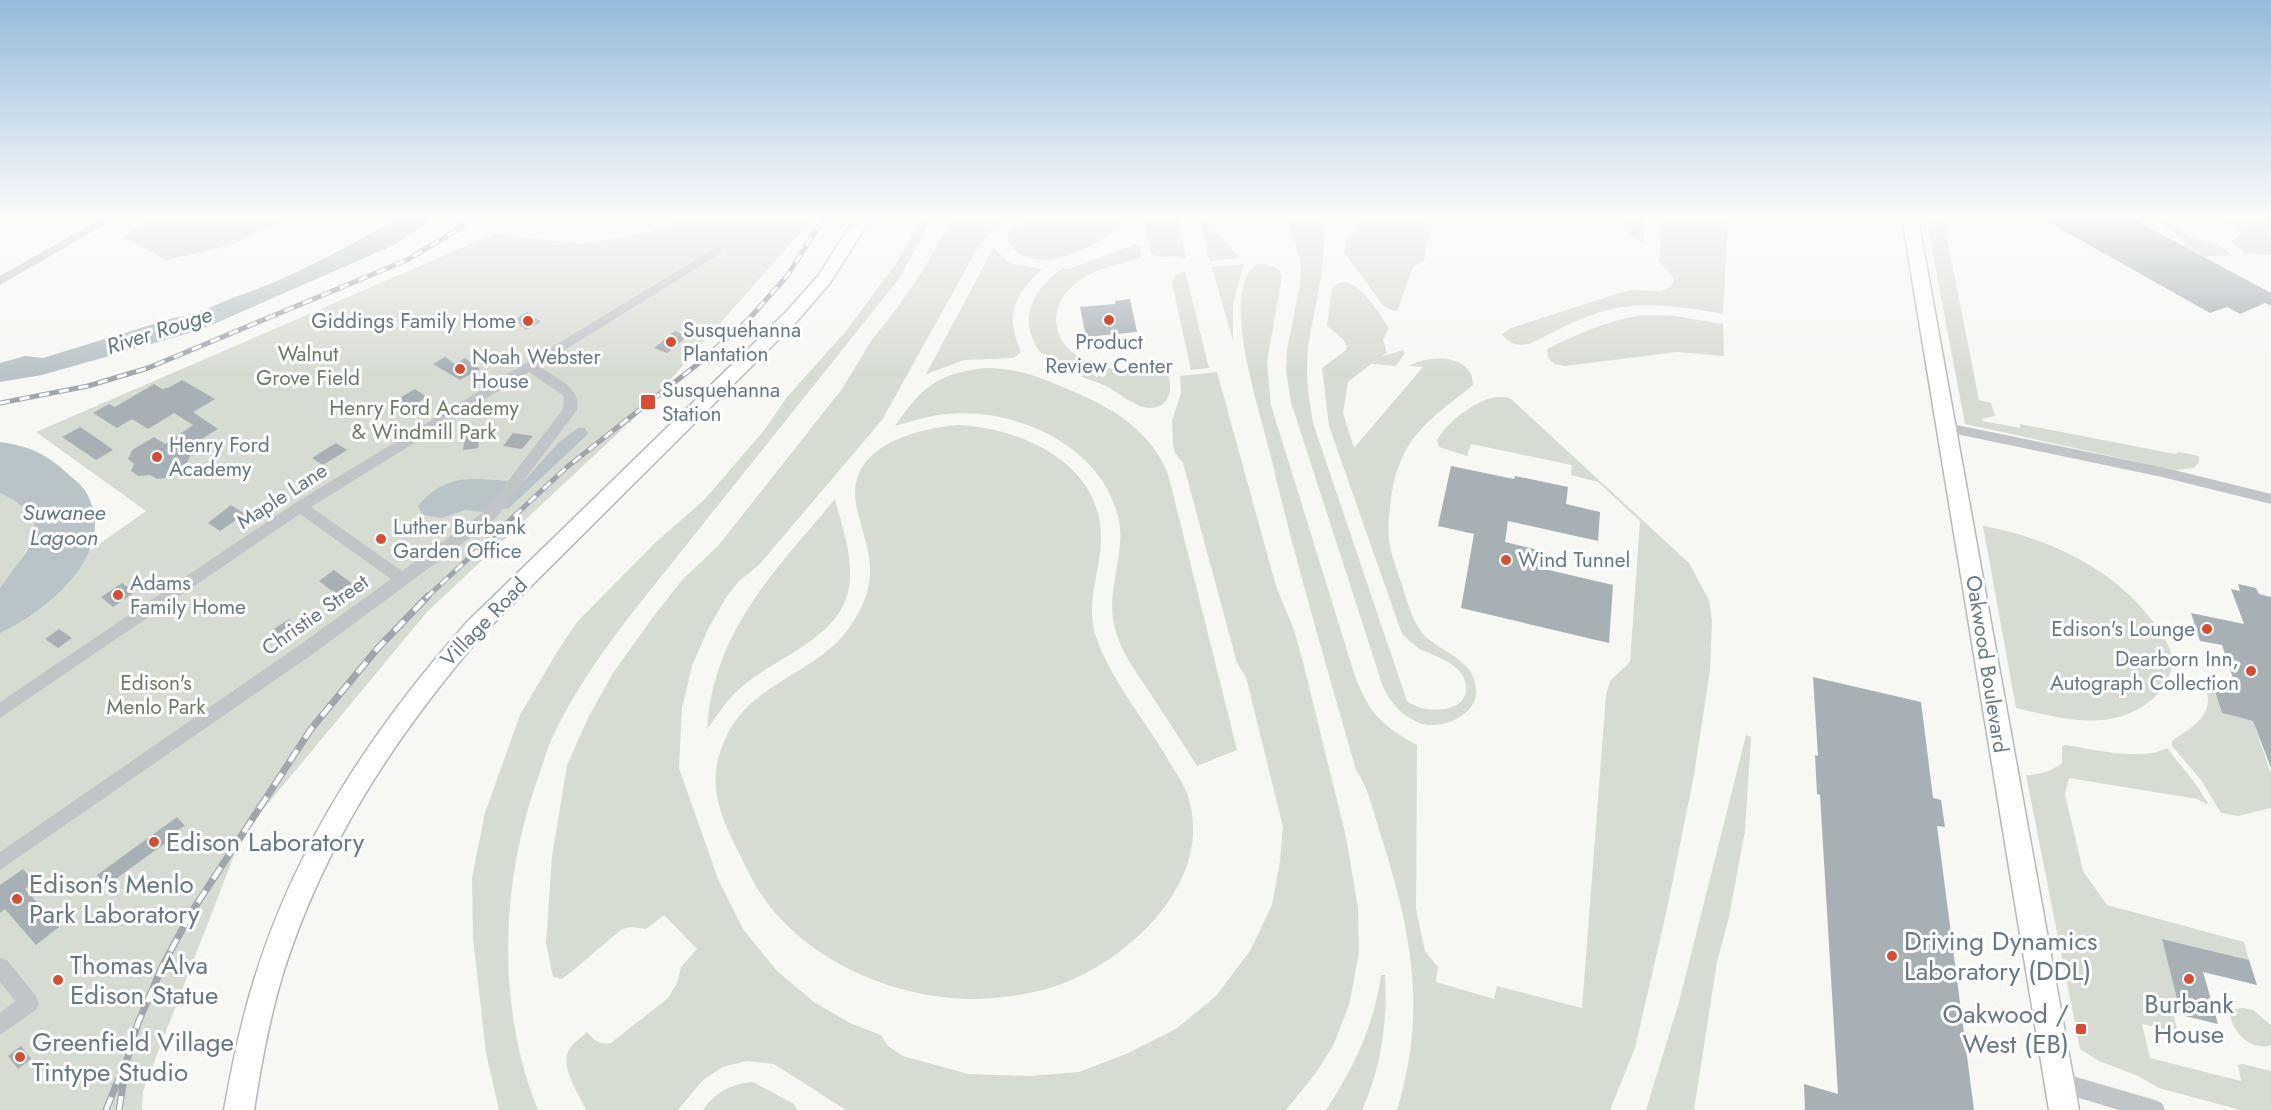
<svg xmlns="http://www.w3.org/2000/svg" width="2271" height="1110" font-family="Jost,sans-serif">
<rect width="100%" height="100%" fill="#f7f7f4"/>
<path fill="#d7dcd3" d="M151 218H298L263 229 234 244 167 260 122 237Z
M687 218H813L648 405 427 612 242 835 143 1091 142 1110H0V614L146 511 36 432 494 234 584 244 647 233Z
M922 218H933L898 280 632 613C603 651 575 690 555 732 548 745 544 761 539 775 506 867 498 967 522 1062 526 1078 532 1094 538 1110H499L486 1053 473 938 472 878 485 813 520 715 557 652 577 622 656 542 704 500 765 429 787 397 846 331 898 261Z
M951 218H1010L992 230 980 244 882 420 759 565 739 581 727 596 708 629 692 666 682 708 679 768 718 879 743 929 777 971 814 1002 850 1023 881 1035 888 1046 903 1056 968 1074 1029 1076 1079 1072 1126 1054 1176 1029 1216 996 1250 951 1272 905 1280 861 1283 827 1246 677 1237 663 1183 463 1175 453 1173 444 1172 421 1181 393 1180 376 1217 372 1276 586 1294 630 1303 662 1346 837 1358 908 1359 953 1349 1005 1333 1046 1315 1074 1286 1110H846L774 1064 747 1061 723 1067 703 1080 678 1110H586C579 1094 558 1065 570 1048 574 1042 582 1037 587 1032 595 1041 600 1045 611 1043L668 998 677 983 681 967 697 949 664 915 646 929 632 927 622 929 570 973 562 979 553 977 546 943 552 857 567 765 589 716 613 673 653 617 683 579 718 546 842 389 871 341 897 308 924 269Z
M1028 218H1127C1117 236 1070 258 1050 260 1038 260 1028 258 1018 254L1008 242 1010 231Z
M1145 218H1178L1186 258 1183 259C1173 254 1163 260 1151 254L1144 221Z
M1198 218H1204L1240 258 1210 261Z
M1362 218H1418L1430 228 1424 261 1413 267 1397 311 1388 309 1382 304 1344 252 1346 241Z
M1621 218H1645L1643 243 1630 235Z
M1663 218H1728L1723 314C1683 307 1644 300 1604 311 1578 318 1553 333 1529 344 1517 346 1509 344 1502 334L1511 328 1629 290 1661 291 1670 287 1674 281 1672 276 1659 262Z
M1926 218H1943L1979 400 1991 403 1995 416 1982 419 1983 421 2020 428V424L2175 454 2179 452 2199 456V462L2194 468 2175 470 1965 424Z
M2160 218H2174L2173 224C2185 238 2200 238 2216 244 2222 246 2227 251 2232 255L2205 257 2182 245 2185 243C2179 234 2167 231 2160 222Z
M2218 218H2271V255L2245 253 2231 242 2242 232Z
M1319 219C1332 254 1312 312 1308 350 1305 375 1309 399 1313 423L1407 701C1424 715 1474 714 1465 681 1460 663 1434 656 1420 649 1414 645 1408 639 1402 634L1329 426 1322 368 1346 350 1347 347 1343 339 1327 326 1332 288C1353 267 1378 313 1389 328L1383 340 1387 353 1380 357 1403 350 1405 353 1396 366 1372 364 1380 357 1348 382 1343 413 1354 448 1423 367 1409 366C1429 354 1473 354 1473 385 1427 422 1400 437 1391 499 1386 535 1388 545 1400 579 1406 597 1411 619 1423 634 1441 653 1476 659 1476 691 1477 717 1437 732 1417 722 1401 715 1390 702 1383 687L1291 402 1286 370 1287 350 1300 285 1301 262 1289 222Z
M1136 244 1139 246 1142 257C1121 265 1097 267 1079 281 1066 290 1056 303 1056 319 1057 370 1132 373 1168 374 1173 390 1170 406 1151 408 1137 409 1118 392 1106 386 1095 381 1083 378 1072 372 1064 367 1057 360 1050 356 1048 355 1043 354 1041 353 1037 349 1034 342 1032 337 1021 309 1041 283 1063 268L1069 269Z
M994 247 1008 263 1042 269C1013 296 1005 315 1021 352L1014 358 964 360 926 374Z
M1244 264 1233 304V341L1212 267Z
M1256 265C1266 263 1277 265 1282 275L1267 362 1271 405 1355 676C1369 713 1382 726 1417 745L1416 909 1425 951 1438 967 1436 982 1494 999 1497 986 1582 1008 1606 695 1610 681 1630 662 1640 521 1598 482 1571 475 1572 465 1471 444 1467 456 1439 447 1437 440C1447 421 1489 388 1511 399L1689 563 1709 600 1712 621 1710 670 1694 775 1667 909 1635 1048 1610 1110H1397C1427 1011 1412 935 1382 839 1374 816 1370 790 1356 770 1326 664 1295 560 1270 453 1259 410 1244 365 1241 320 1240 304 1241 275 1256 265Z
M1185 271 1209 368 1191 370 1172 282 1175 275Z
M1643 315 1675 316 1723 324 1724 356 1677 352 1565 366 1555 364 1548 358 1547 349C1580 333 1606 321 1643 315Z
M985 368C1019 368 1039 377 1070 390 1112 408 1150 429 1168 474L1237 750 1197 766C1182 742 1166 717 1150 693 1136 672 1120 651 1114 625 1106 588 1127 553 1118 516 1100 445 1017 408 948 414 930 415 913 421 895 426 922 387 936 374 985 368Z
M958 425C1022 428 1103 464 1101 540 1100 574 1084 606 1097 640 1113 682 1143 718 1166 756 1172 768 1182 780 1187 793 1215 873 1142 947 1076 978 1046 992 1010 998 977 999 898 1000 809 963 763 897 752 881 744 863 735 845 715 805 707 775 728 733 755 680 823 672 853 622 860 611 867 597 869 583 874 559 862 532 857 509 843 448 912 429 958 425Z
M0 493 15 501 35 518C34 546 17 566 0 588Z
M835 499C841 523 851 550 850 576 850 634 782 654 745 684 730 696 718 713 707 730 713 631 775 571 835 499Z
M1983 526C2047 537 2118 570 2156 626 2161 634 2169 643 2171 653 2175 668 2168 684 2157 695 2116 734 2066 720 2016 708Z
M2205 677 2212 682 2222 713 2253 721 2271 774V808L2238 816 2221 813 2201 780 2172 746V741C2186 731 2208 720 2208 700 2208 692 2204 687 2205 677Z
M1746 735 1751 737 1745 831 1729 917 1717 962 1694 1110H1646L1679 1002Z
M2067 745C2092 750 2145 761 2167 748L2195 783 2209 805 2197 799 2069 778 2065 794 2083 871 2107 905 2244 942 2249 960 2162 939 2181 1015 2173 1013 2178 1032 2142 1024 2150 1058 2241 1081 2238 1065 2243 1064 2271 1071V1110H2240L2159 1088 2138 1076 2099 1061 2080 1049 2026 775C2039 775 2052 771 2062 763V746Z
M1381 975H1385C1388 1020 1381 1069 1362 1110H1326C1354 1067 1374 1026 1381 975Z
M2243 1008 2253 1010 2271 1025V1045C2252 1052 2233 1033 2230 1015L2235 1009Z
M753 1082 794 1104 797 1110H703C714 1093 733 1083 753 1082Z"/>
<path fill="#b8c4c7" d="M400 218H434L394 245 200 330 42 375 0 382V363L25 356 43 358 173 318C199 315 215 304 238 296 295 277 347 246 400 218Z
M578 428H585L588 434 509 508 484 512 465 510 442 518 423 515 418 506C450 468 481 481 523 482L559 442Z
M0 442C29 446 47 454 68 474 75 480 83 486 87 494 119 553 47 611 0 633V588L27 551 34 530 35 518 15 501 0 493Z"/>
<path fill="#a7b0b5" d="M2041 218H2131L2271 293V306L2265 303 2240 314 2227 307 2210 313Z
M1130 299 1137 332 1086 337 1080 307 1115 304V301Z
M527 312 541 322 526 330 514 320Z
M675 331 688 336 667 353 654 348Z
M445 357 455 364 465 358 480 369 460 380 433 364Z
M182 380 215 399 193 412 218 429 195 443 185 468 172 477 157 479 150 475 138 476 131 471 134 464 128 459 132 450 154 437 165 444 193 425 174 413 148 429 132 419 117 428 93 413 109 404 115 407 154 384 162 389 168 388Z
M415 389 427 397 409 408 396 400Z
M80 427 101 441 113 450 96 460 62 437Z
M476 430 480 437 478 448 463 450 466 432Z
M513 433 533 436 522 449 503 446Z
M336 443 347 450 323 465 312 458Z
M1451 466 1514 479 1515 476 1568 487 1566 504 1600 512 1598 541 1508 521 1505 542 1542 551 1540 568 1613 585 1609 643 1461 608 1474 534 1438 526Z
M231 505 245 514 220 531 208 523Z
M334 570 361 590 345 601 319 581Z
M122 583 135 592 113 607 101 597Z
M2238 584 2256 588 2259 594 2271 597V768L2253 721 2222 713 2212 682 2236 687 2222 645 2200 641 2191 613 2244 624 2231 589 2240 591Z
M289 619 305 631 283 646 273 637 276 636 271 631Z
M59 629 72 638 58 648 45 639Z
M1813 677 1921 702 1933 798 1941 800 1945 827 1937 826 1974 1110H1805L1804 1084 1838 1094 1820 795 1817 794 1815 755 1818 756Z
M177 817 185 826 179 829 182 831 106 886 97 875Z
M23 869 34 882 25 889 59 927 36 945 5 909 0 913V885Z
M2162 939 2249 960 2257 985 2203 972 2218 1024 2181 1015Z
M21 1046 31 1059 18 1069 8 1056Z"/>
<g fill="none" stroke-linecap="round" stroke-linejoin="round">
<defs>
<path id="secondary" d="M855 218H871L830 283 798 320 483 634C395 736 322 847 282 977 269 1020 261 1065 254 1110H224C232 1065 241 1021 255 977 297 842 374 727 467 622L786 312 818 276Z
M1902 218H1918L2079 1110H2049Z"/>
</defs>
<use href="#secondary" stroke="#b3b9bd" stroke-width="3"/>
<path fill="#c1c5c8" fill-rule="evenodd" d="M102 218H116L0 285V276Z
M717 247 721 249V253L539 366C555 378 582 387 577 410L495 519 313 654 0 870V852L301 644 391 579 300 514 0 718V702L295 503ZM529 372 564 396 563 409 485 511 402 571 311 507Z
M1947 423 2162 467 2271 494V504L2162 477 1942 431 1940 428Z
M0 958 7 960 36 996 39 1003 36 1010 0 1035V1013L15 1001 0 982Z
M2059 1072 2155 1100 2162 1103 2165 1110H2119L2059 1092 2052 1089 2049 1082 2052 1075Z"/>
<use href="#secondary" fill="#fff" fill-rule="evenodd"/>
<defs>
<path id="rail-far1" d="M0 403 88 386 148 368 407 260 457 230 471 218
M426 598 567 467 699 363 749 319 787 276 824 218"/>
<path id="rail" d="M106 1110 119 1078
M119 1110 127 1060 138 1023 162 967 191 913 311 729 377 649 428 596"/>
</defs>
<use href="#rail-far1" stroke="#a0a7ac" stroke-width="5"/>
<use href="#rail" stroke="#a0a7ac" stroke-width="7"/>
<use href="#rail-far1" stroke="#fff" stroke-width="3" stroke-dasharray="10" stroke-linecap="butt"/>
<use href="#rail" stroke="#fff" stroke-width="4.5" stroke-dasharray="14" stroke-linecap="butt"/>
</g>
<linearGradient id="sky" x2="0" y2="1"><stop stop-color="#95badb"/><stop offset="0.58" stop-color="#fbfbfa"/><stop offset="1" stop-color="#fbfbfa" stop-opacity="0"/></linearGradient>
<rect width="2271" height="373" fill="url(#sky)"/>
<g fill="#db4b30" stroke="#fff" stroke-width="2">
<circle cx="1109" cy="320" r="6"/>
<circle cx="528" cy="321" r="6"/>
<circle cx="671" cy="342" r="6"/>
<circle cx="460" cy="369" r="6"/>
<rect x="640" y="394" width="16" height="16" rx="3"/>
<circle cx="157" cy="457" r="6"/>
<circle cx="381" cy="539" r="6"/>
<circle cx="1506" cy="560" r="6"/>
<circle cx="118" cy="595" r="6"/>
<circle cx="2207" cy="629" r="6"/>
<circle cx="2251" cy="671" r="6"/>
<circle cx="154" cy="842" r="6"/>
<circle cx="17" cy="899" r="6"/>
<circle cx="1892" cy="956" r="6"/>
<circle cx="2189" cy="979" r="6"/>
<circle cx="58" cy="980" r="6"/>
<rect x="2075" y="1023" width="12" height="12" rx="3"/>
<circle cx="20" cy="1057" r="6"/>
</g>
<g text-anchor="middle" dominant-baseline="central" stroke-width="6" stroke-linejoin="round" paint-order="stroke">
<g font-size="21" fill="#677984" stroke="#fff" text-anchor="start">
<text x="516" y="321" text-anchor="end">Giddings Family Home</text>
<text x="683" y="330">Susquehanna<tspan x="683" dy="24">Plantation</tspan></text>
<text x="1109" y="342" text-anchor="middle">Product<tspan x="1109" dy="24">Review Center</tspan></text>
<text x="472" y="357">Noah Webster<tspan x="472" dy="24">House</tspan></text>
<text x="662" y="390">Susquehanna<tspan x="662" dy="24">Station</tspan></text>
<text x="169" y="445">Henry Ford<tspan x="169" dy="24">Academy</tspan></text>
<text x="393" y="527">Luther Burbank<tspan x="393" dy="24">Garden Office</tspan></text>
<text x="1518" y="560">Wind Tunnel</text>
<text x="130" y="583">Adams<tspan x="130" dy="24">Family Home</tspan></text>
<text x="2195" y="629" text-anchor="end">Edison's Lounge</text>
<text x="2239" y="659" text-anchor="end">Dearborn Inn,<tspan x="2239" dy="24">Autograph Collection</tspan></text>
</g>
<g font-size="21" fill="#6c7b66" stroke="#fff">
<text x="308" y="354">Walnut<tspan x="308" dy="24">Grove Field</tspan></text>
<text x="424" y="408">Henry Ford Academy<tspan x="424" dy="24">&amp; Windmill Park</tspan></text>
<text x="156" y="683">Edison's<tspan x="156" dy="24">Menlo Park</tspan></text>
</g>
<g font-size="21" fill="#677984" stroke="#fff">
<text transform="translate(282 496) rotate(-33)">Maple Lane</text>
<text transform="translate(315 615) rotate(-35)">Christie Street</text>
<text transform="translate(484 622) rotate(-46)">Village Road</text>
<text transform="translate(1987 664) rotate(81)">Oakwood Boulevard</text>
</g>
<g font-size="22" font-style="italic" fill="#637a7f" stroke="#fff">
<text transform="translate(159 330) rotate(-18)">River Rouge</text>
<text x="64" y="512">Suwanee<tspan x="64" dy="25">Lagoon</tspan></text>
</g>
<g font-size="26" fill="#677984" stroke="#fff" text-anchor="start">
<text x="166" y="842">Edison Laboratory</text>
<text x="29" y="884">Edison's Menlo<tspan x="29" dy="30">Park Laboratory</tspan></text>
<text x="1904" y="941">Driving Dynamics<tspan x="1904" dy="30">Laboratory (DDL)</tspan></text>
<text x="70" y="965">Thomas Alva<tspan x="70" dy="30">Edison Statue</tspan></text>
<text x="2189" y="1004" text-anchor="middle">Burbank<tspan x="2189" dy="30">House</tspan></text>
<text x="2069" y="1014" text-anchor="end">Oakwood /<tspan x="2069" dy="30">West (EB)</tspan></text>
<text x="32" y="1042">Greenfield Village<tspan x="32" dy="30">Tintype Studio</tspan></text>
</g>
</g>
</svg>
